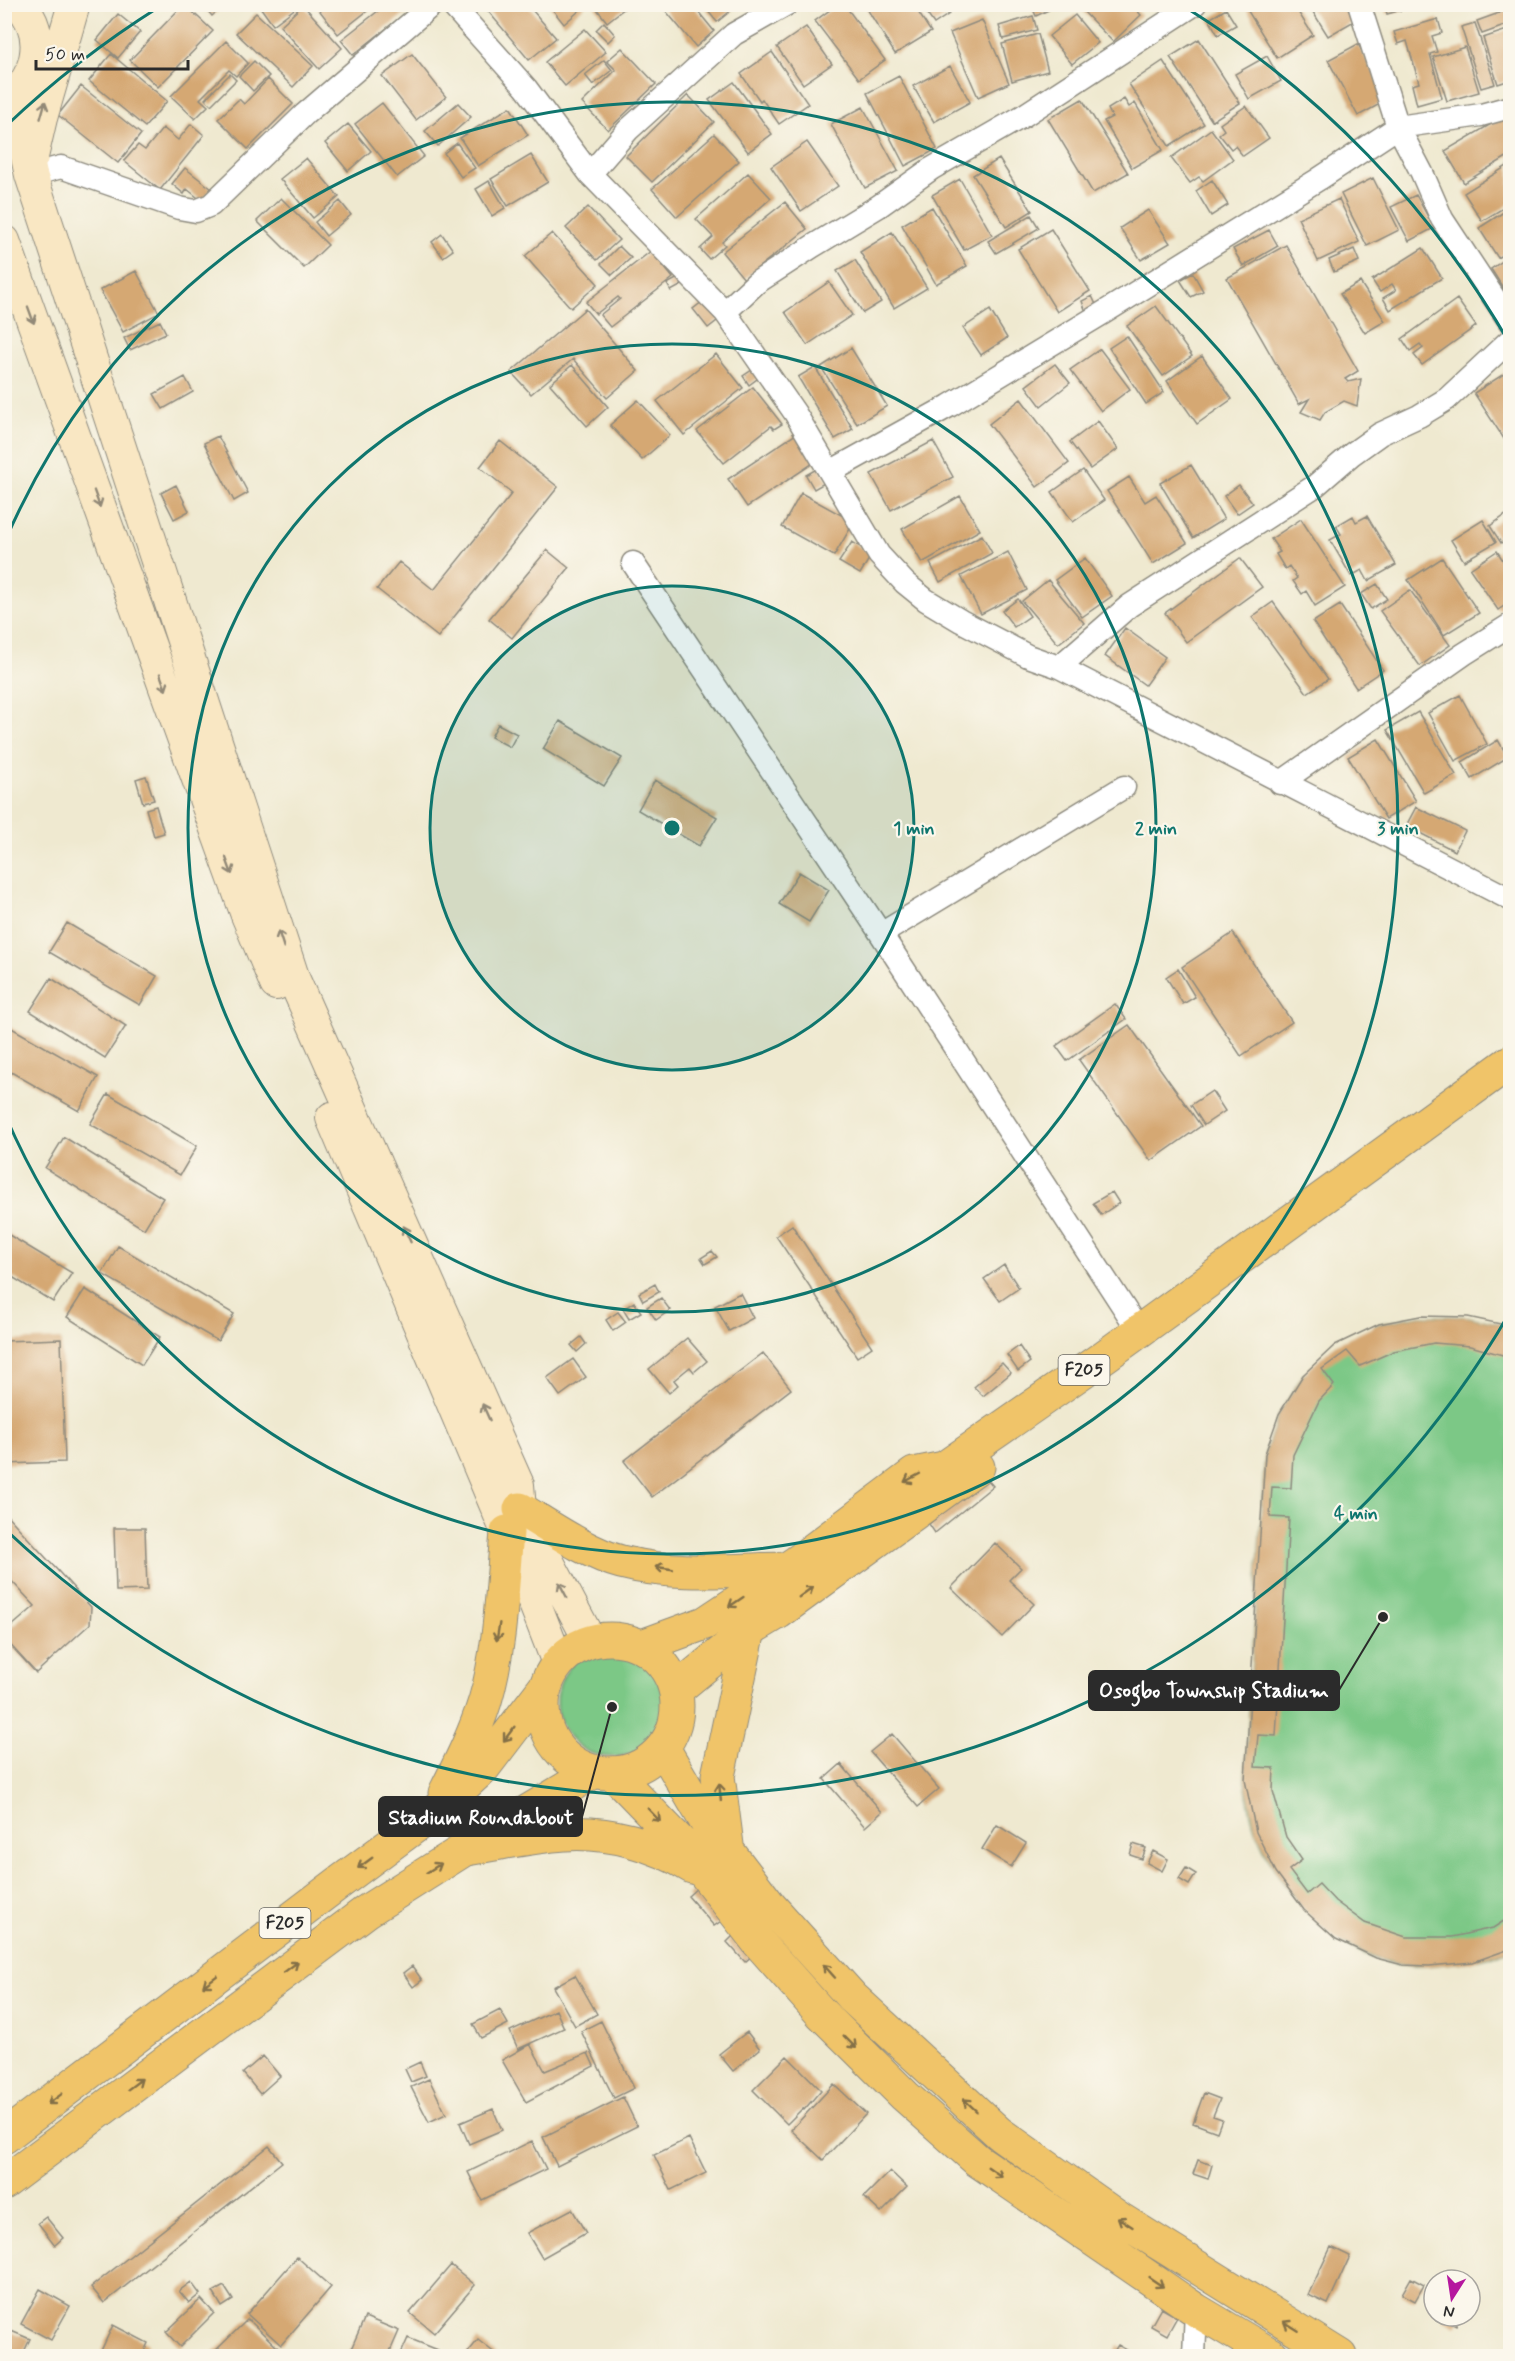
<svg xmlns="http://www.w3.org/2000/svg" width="1515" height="2361" font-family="Mynerve,sans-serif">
<rect width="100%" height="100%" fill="#fbf7ec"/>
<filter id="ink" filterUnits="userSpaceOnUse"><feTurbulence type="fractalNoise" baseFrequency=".0167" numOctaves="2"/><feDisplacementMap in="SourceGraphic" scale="12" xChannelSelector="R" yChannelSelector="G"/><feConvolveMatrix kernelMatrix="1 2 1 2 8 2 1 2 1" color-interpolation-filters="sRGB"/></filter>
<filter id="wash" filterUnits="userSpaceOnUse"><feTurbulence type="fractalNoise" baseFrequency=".008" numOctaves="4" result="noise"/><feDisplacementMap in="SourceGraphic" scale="24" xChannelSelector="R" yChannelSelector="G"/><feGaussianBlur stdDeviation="1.35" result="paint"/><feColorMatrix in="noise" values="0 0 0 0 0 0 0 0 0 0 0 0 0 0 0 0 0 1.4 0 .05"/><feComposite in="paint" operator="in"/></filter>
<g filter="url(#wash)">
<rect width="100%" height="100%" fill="#efe9d0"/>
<path fill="#7cc886" stroke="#547a58" stroke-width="1.5" d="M1420 1316 1468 1317 1510 1326V1948C1491 1960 1467 1962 1444 1964 1431 1966 1417 1967 1403 1965 1335 1956 1282 1894 1257 1834 1250 1818 1248 1797 1245 1780L1265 1454 1279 1414 1303 1375 1379 1324Z
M557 1702a55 55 0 1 1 110 0a55 55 0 1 1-110 0Z"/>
<g id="blocks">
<path fill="#d5a873" d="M184 4 213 31 158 87 130 60Z
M202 4H225L212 16Z
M258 4H301L273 25Z
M317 4H376L338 34 316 6Z
M387 4H417L353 55 341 40Z
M482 4H527L556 38 529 60Z
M548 4H587L564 24Z
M593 4H630L607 22Z
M660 4H692L714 31 696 47Z
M702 4H739L717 22Z
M838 4H844L885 60 859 79 815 21Z
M864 4H913L931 32 895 54Z
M920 4H942L949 14 934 24Z
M1031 4H1061L1036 16Z
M1086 4H1131L1141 15 1113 42 1081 9Z
M1251 4H1293L1313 35 1277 58 1246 8Z
M1308 4H1346L1356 20 1328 36Z
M1384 4H1400L1402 10 1387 14Z
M303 5 342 48 319 69 280 26Z
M1226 9 1236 25 1218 35 1209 19Z
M1510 9V24L1482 34 1477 21Z
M256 13 313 66 293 87 236 33Z
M118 14 140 32 118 58 97 40Z
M1075 15 1098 43 1072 64 1049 36Z
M1033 16 1037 30 1003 39 999 26Z
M1438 19 1442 33 1432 36 1437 52 1430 54 1442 98 1417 105 1412 85 1419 83 1407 41 1398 44 1394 32Z
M982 20 1009 83 978 97 950 33Z
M604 22 615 35 608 42 596 30Z
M1475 23 1495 84 1481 88 1461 27Z
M806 27 832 64 803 84 777 47Z
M585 29 606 52 565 86 545 62Z
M1510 29V80L1498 84 1483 38Z
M1038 34 1048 71 1012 81 1002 44Z
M1199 39 1240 103 1212 121 1170 57Z
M226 41 248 63 236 76 229 70 200 99 208 106 195 119 171 96Z
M1358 44 1389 99 1358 116 1328 60Z
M1465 47 1479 92 1447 101 1433 57Z
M622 48 656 84 608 130 582 103 616 70 607 61Z
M772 52 808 104 779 124 762 99 760 101 741 74Z
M111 54 167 101 145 127 89 81Z
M412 54 446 97 416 120 382 76Z
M1267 56 1281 81 1249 99 1235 74Z
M604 60 612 70 593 85 585 75Z
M254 61 269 76 253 91 239 76Z
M1163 61 1204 124 1169 146 1129 84Z
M950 66 970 102 934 122 913 86Z
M230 74 236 80 211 105 205 99Z
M899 76 937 149 905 166 867 93Z
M268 79 293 104 248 149 218 119 239 99 244 104Z
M734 82 772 134 748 152 709 100Z
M81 86 141 134 118 163 58 115Z
M688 95 714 122 652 182 626 156Z
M1082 99 1128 173 1093 193 1048 119Z
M1124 99 1129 107 1135 103 1163 150 1132 168 1104 121 1112 117 1108 109Z
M382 103 424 156 397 177 355 124Z
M458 103 471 117 438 146 425 131Z
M1246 106 1269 138 1243 156 1235 146 1231 149 1219 134 1224 130 1220 124Z
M510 107 528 135 478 166 460 138Z
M863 107 898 171 865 188 831 124Z
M1503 117 1510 130V155L1464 183 1445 151Z
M191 124 204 135 160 190 124 161 138 145 145 150 163 128 178 140Z
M348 124 371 151 348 171 325 143Z
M1211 129 1233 159 1203 181 1199 177 1190 183 1171 158Z
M714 134 739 161 677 217 652 189Z
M807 142 838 186 801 211 771 167Z
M457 143 475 168 461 177 444 153Z
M531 155 548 182 508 206 491 179Z
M306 158 339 197 313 218 280 179Z
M999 159 1032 211 1006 227 973 175Z
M1510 164V204L1482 221 1464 193Z
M185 168 212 189 202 201 187 189 184 194 172 184Z
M748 173 771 198 722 242 725 245 709 259 700 249 713 237 696 219Z
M1373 178 1399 230 1367 246 1341 194Z
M960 179 992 235 964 250 932 195Z
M1212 180 1228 205 1211 216 1196 191Z
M489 181 505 208 492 216 476 189Z
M1416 195 1434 228 1409 241 1391 207Z
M281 198 328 245 304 268 257 221Z
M1339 199 1359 242 1318 261 1298 218Z
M340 201 351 215 326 236 315 222Z
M785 202 807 229 744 279 722 252Z
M588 207 619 240 597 260 566 228Z
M932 207 967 266 936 284 902 225Z
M1510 208V251L1498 258 1479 228Z
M1148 210 1170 243 1141 260 1120 228Z
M1031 215 1039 228 996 253 988 241Z
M1051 229 1090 291 1057 312 1018 249Z
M1269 230 1278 246 1243 266 1233 249Z
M892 232 927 288 894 308 860 252Z
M552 233 598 284 571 308 525 256Z
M442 234 453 250 443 257 432 242Z
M1286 245 1358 371 1345 379 1348 382 1361 379 1357 406 1344 401 1325 412 1320 420 1301 412 1309 399 1299 404 1227 278Z
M619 246 631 258 612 275 601 264Z
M1423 248 1442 278 1390 310 1383 298 1396 290 1392 284 1380 292 1372 280Z
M1354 249 1359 261 1334 272 1329 260Z
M651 251 673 278 610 327 600 315 620 299 618 297 596 314 586 302Z
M1510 256V299L1491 269Z
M855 260 881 302 863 313 837 271Z
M136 271 159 313 123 332 100 290Z
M1193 273 1203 291 1191 297 1180 280Z
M680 277 684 284 671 291 667 284Z
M829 282 852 315 807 345 785 312Z
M1360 282 1385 321 1365 333 1340 294Z
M1092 296 1097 307 1086 312 1082 301Z
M707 298 722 317 708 328 693 309Z
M1457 299 1476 326 1422 365 1414 355 1423 348 1420 344 1410 351 1402 339Z
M1156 306 1192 356 1163 376 1127 326Z
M585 309 638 371 607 398 573 359 531 394 511 372Z
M990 310 1007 338 981 355 963 328Z
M160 321 166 333 130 350 124 338Z
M1127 336 1164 392 1146 404 1109 348Z
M851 348 887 406 857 424 821 367Z
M1100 349 1130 389 1101 411 1070 370Z
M716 354 743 388 684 435 657 401Z
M1202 356 1232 399 1197 424 1167 381Z
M1055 364 1070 383 1041 406 1026 386Z
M572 365 608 407 587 426 550 384Z
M815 367 853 429 835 439 798 377Z
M755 368 761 376 749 385 743 376Z
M1510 370V439L1506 442 1474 393Z
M185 377 193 392 163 409 154 394Z
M753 387 782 424 774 429 771 426 724 463 697 431Z
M1021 399 1069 463 1037 487 989 424Z
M638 400 670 435 642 460 610 425Z
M1098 421 1118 449 1090 469 1070 442Z
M799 432 818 460 747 507 728 479Z
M218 436 248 493 234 501 204 443Z
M500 441 558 487 438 637 377 589 399 562 434 590 512 493 480 467Z
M933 441 953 477 891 510 871 474Z
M1191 465 1224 519 1193 538 1160 483Z
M820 467 828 481 814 489 806 475Z
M1083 470 1104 500 1073 522 1052 492Z
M1129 477 1145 502 1156 495 1187 543 1153 564 1107 491Z
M176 485 189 511 174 519 161 493Z
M1239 485 1253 503 1237 514 1224 496Z
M801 493 854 522 834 556 782 527Z
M960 496 980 530 922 563 902 529Z
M1510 512V537L1501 543 1490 526Z
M1353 516 1356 522 1367 516 1396 565 1368 581 1362 570 1351 576 1330 540 1341 534 1336 526Z
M1301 519 1345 587 1315 606 1306 591 1302 594 1293 581 1297 578 1289 566 1285 569 1276 554 1280 552 1271 539Z
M1483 520 1496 542 1464 561 1451 540Z
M982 535 992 553 940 582 930 563Z
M852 542 872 554 860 574 839 562Z
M547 550 569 568 512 638 489 619Z
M1497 551 1510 571V602L1498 610 1470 569Z
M1008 552 1027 590 981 614 961 576Z
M1085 558 1112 596 1082 617 1055 580Z
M1240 558 1262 587 1186 642 1165 613Z
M1442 558 1479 613 1444 635 1408 580Z
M1048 580 1084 623 1058 644 1022 601Z
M1377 584 1387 599 1371 609 1361 594Z
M1410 590 1450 645 1420 666 1380 611Z
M1018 599 1030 616 1014 627 1002 611Z
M1273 602 1328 679 1307 693 1252 617Z
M1340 605 1383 670 1356 688 1313 622Z
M1125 628 1165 657 1145 685 1105 656Z
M1460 695 1487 744 1455 761 1428 713Z
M1418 712 1456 775 1424 793 1387 730Z
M560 721 622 758 604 786 543 749Z
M498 724 517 734 510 747 491 737Z
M1378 739 1416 801 1386 819 1348 757Z
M1498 740 1508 757 1472 779 1462 762Z
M146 776 154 800 143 803 136 779Z
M655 780 717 817 699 846 638 810Z
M156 806 164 833 154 836 146 809Z
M1416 807 1465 831 1455 851 1406 826Z
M799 872 829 890 809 922 779 904Z
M67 923 157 976 140 1005 49 952Z
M1233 933 1292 1022 1241 1056 1182 967Z
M1178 969 1195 997 1183 1004 1166 977Z
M51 978 126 1026 105 1058 30 1011Z
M1115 1004 1126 1019 1067 1061 1056 1046Z
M1129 1025 1201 1126 1151 1161 1079 1060Z
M8 1026 98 1077 79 1111 4 1068V1033Z
M1212 1091 1225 1111 1204 1125 1191 1105Z
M108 1094 197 1146 180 1175 90 1124Z
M64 1137 163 1198 144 1229 45 1168Z
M1112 1192 1119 1203 1101 1215 1093 1203Z
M792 1225 872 1347 857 1357 776 1236Z
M4 1232 72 1273 53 1302 4 1272Z
M118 1246 234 1314 218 1341 102 1274Z
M712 1251 717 1257 705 1264 701 1258Z
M1004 1265 1019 1288 1000 1301 984 1279Z
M655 1284 659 1292 643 1301 639 1293Z
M85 1289 160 1337 142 1365 67 1317Z
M740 1293 753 1318 729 1331 715 1306Z
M661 1298 670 1310 656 1320 647 1307Z
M634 1302 641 1312 629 1319 623 1309Z
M618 1312 626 1322 613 1331 606 1320Z
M1420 1316 1468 1317 1510 1326V1357L1470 1346 1434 1343 1394 1351 1360 1366 1347 1351 1322 1369 1334 1385 1319 1401 1293 1455 1291 1488 1272 1487 1270 1517 1289 1518 1276 1736 1258 1735 1255 1767 1274 1768 1273 1791 1286 1837 1302 1860 1289 1870 1307 1894 1319 1884 1335 1901 1365 1923 1406 1937H1452L1493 1928 1510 1917V1948L1507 1950 1473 1962 1429 1966 1403 1965 1376 1958 1336 1939 1304 1910 1276 1872 1256 1832 1245 1780 1265 1454 1279 1414 1303 1375 1335 1345 1379 1324Z
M581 1337 586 1344 577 1352 571 1345Z
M687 1338 707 1361 694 1372 690 1367 674 1380 678 1385 669 1393 649 1369Z
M61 1339 65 1462 4 1464V1341Z
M1019 1346 1030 1362 1018 1371 1007 1355Z
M763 1353 791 1389 652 1497 624 1461Z
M573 1359 586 1377 560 1396 547 1378Z
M1002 1363 1011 1373 983 1396 974 1387Z
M986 1478 993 1486 935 1533 929 1524Z
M4 1512 91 1607 90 1624 36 1673 4 1638V1633L35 1606 4 1573Z
M114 1528H145L147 1590 116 1591Z
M995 1543 1021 1568 1009 1580 1034 1604 1002 1637 951 1588Z
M892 1734 939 1789 918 1807 870 1752Z
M841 1764 882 1812 865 1827 824 1779Z
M997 1825 1026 1843 1011 1867 982 1849Z
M1133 1844 1146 1848 1142 1859 1130 1855Z
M1153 1851 1168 1859 1162 1871 1147 1863Z
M1186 1868 1196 1874 1189 1885 1179 1879Z
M697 1888 724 1919 714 1926 688 1896Z
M735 1934 754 1954 745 1962 727 1942Z
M412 1966 422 1980 413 1987 403 1973Z
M575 1975 597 2014 575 2026 553 1987Z
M500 2010 508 2024 481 2038 473 2024Z
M556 2010 564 2028 518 2049 510 2031Z
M601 2021 634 2088 614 2098 581 2031Z
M747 2032 760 2049 733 2071 719 2054Z
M530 2044 545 2071 588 2053 594 2066 526 2102 502 2060Z
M263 2056 280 2076 260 2094 243 2073Z
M787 2056 821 2090 804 2110 803 2108 787 2124 753 2090Z
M420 2062 426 2076 411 2082 405 2069Z
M429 2079 446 2114 429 2122 411 2087Z
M834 2084 866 2114 823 2160 791 2130Z
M1204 2093 1220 2099 1213 2116 1222 2119 1217 2132 1193 2123Z
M623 2097 637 2126 557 2166 543 2137Z
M493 2109 502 2130 469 2144 460 2123Z
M689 2138 706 2173 671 2190 654 2155Z
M532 2141 546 2169 482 2200 468 2172Z
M269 2146 282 2162 104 2303 91 2287Z
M1198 2160 1212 2165 1208 2179 1193 2174Z
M890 2171 907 2187 881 2213 864 2197Z
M572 2209 586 2233 542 2258 527 2233Z
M46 2217 63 2238 55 2245 38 2223Z
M1331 2247 1350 2256 1328 2304 1308 2295Z
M297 2257 331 2287 281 2345 247 2314Z
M451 2265 475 2285 434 2333 410 2313Z
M1411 2278 1424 2285 1415 2301 1402 2294Z
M191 2282 200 2294 189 2303 179 2291Z
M224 2286 233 2300 222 2307 213 2292Z
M40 2289 70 2306 51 2340 21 2324Z
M201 2299 214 2313 180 2347 166 2332Z
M1161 2308 1177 2317 1167 2335 1151 2326Z
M1444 2316H1461L1456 2326 1443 2319Z
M365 2317 399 2331 388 2356H348Z
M248 2319 279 2349 272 2356H210Z
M113 2325 148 2343 142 2356H112L101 2351Z
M4 2328 30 2339 22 2356 4 2354Z
M408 2338 438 2350 435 2356H400Z
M478 2340 496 2354 494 2356H465Z
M1118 2345 1137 2356H1111Z"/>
</g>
</g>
<g filter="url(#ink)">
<use href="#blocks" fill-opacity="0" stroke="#8d8a7e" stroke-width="1.5"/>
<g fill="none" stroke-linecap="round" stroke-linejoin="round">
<defs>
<path id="street" d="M451 4 526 88 590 174 725 312 795 413 879 555 905 583 926 600 961 621 1028 656 1059 667 1510 899
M1359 4 1398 127 1422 173 1442 219 1510 322
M590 174 628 130 734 34 787 4
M31 175 61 167 179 208 196 211 211 205 305 114 433 4
M725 312 756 283 813 246 879 206 931 169 1023 116 1195 4
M830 472 949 406 1103 313 1319 179 1398 127 1481 115 1510 107
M633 563 881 934 1139 1331
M1059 667 1129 606 1315 486 1352 454 1380 434 1419 416 1447 399 1510 340
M1280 783 1464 654 1510 625
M881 934 1124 787
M1194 2356 1196 2310"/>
<path id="secondary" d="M14 97 31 175 294 980 518 1485 520 1509 590 1641
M4 103C38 82 49 34 19 4
M32 157 41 118 74 4
M4 241 247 915 276 984
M332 1118 507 1532 558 1663"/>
<path id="primary" d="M520 1509C550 1527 587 1553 621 1562 674 1576 731 1570 785 1569
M543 1706a67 67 0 1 1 134 0a67 67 0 1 1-134 0Z
M642 1646 705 1623 797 1562 914 1474 944 1468 1105 1356 1510 1062
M676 1690 749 1630 779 1612 978 1467
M445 1793C460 1763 475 1733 485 1701 501 1647 502 1588 507 1532
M4 2137 340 1882 436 1811 484 1767 545 1687
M4 2183 367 1911 465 1849 595 1771"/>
<path id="highway" d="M663 1748 708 1825 770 1906 852 1997 999 2133 1120 2219 1340 2356
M613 1773 681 1843 758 1942 821 2013 905 2096 977 2160 1196 2310 1273 2356
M727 1845 718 1776 749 1630
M465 1849C498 1844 532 1836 565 1834 608 1831 656 1844 692 1867"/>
</defs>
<use href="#street" stroke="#8d8a7e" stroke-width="25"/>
<use href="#secondary" stroke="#8d8a7e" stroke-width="34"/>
<use href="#primary" stroke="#8d8a7e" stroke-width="35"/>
<use href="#highway" stroke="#8d8a7e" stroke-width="35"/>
<use href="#street" stroke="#fff" stroke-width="22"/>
<use href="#secondary" stroke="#f9e7c3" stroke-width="32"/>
<use href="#primary" stroke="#f0c469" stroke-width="33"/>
<use href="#highway" stroke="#f0c469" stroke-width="33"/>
</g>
<defs><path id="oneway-shaft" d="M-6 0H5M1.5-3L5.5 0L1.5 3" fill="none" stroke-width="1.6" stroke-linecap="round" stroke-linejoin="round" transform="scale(1.5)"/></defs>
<g stroke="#928977">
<use href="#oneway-shaft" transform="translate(43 110) rotate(-74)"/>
<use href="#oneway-shaft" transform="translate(31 315) rotate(70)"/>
<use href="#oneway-shaft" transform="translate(97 499) rotate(70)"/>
<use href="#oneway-shaft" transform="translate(163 682) rotate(70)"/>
<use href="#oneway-shaft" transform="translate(229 866) rotate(70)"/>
<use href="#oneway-shaft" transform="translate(281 939) rotate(-108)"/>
<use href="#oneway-shaft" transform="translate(407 1234) rotate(-114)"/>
<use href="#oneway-shaft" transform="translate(486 1412) rotate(-114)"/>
<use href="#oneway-shaft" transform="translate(563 1590) rotate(-118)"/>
</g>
<g stroke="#847047">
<use href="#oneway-shaft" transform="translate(912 1478) rotate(152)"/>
<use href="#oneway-shaft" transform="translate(664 1568) rotate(-172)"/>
<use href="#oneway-shaft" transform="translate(806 1592) rotate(-36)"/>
<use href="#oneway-shaft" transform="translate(736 1602) rotate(146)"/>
<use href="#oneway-shaft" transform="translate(498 1632) rotate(99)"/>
<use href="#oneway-shaft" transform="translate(509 1734) rotate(127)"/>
<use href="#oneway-shaft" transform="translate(720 1792) rotate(-96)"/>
<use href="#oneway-shaft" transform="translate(654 1815) rotate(46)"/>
<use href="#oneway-shaft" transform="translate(365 1863) rotate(144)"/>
<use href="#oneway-shaft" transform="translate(434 1868) rotate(-32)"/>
<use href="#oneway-shaft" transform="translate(291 1967) rotate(-37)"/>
<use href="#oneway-shaft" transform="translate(829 1971) rotate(-132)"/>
<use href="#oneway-shaft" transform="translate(210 1981) rotate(143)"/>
<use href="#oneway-shaft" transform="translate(850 2042) rotate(45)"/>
<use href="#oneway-shaft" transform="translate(135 2084) rotate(-37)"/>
<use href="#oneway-shaft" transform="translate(55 2099) rotate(143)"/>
<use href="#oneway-shaft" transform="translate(970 2105) rotate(-137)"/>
<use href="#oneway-shaft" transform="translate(995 2172) rotate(35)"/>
<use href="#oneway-shaft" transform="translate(1125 2222) rotate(-147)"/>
<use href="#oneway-shaft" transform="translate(1156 2282) rotate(34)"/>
<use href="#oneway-shaft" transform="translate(1291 2326) rotate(-148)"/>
</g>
</g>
<circle cx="672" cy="828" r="242" fill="#0f766e" fill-opacity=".12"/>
<g fill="none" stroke="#0f766e" stroke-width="3">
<circle cx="672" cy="828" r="242"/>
<circle cx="672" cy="828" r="484"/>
<path d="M6 539A726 726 0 1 1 6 1117"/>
<path d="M1510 1312A968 968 0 0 1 6 1530M6 126A968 968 0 0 1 159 7M1185 7A968 968 0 0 1 1510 344"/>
</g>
<g text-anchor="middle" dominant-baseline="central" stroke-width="4.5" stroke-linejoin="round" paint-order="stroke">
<g fill="#fbf7ec" stroke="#696865" stroke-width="1.5">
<rect x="1058.5" y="1355" width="51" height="30" rx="4.5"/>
<rect x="259.5" y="1908" width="51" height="30" rx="4.5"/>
</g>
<g font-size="18" font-weight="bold" fill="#2b2b2b">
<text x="1084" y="1370">F205</text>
<text x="285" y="1923">F205</text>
</g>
</g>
<circle cx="672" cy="828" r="9" fill="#0f766e" stroke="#fbf7ec" stroke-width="3"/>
<g font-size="18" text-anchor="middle" font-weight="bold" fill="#0f766e" stroke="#fbf7ec" stroke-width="4.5" stroke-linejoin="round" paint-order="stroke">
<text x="914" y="834">1 min</text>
<text x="1156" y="834">2 min</text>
<text x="1398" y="834">3 min</text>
<text x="1356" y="1519">4 min</text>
</g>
<path fill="none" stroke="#2b2b2b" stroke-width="2" d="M1383 1617L1339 1690M612 1707L582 1817"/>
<g fill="#2b2b2b" stroke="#fbf7ec" stroke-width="2">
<circle cx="1383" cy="1617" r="6"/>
<circle cx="612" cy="1707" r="6"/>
</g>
<g fill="#2b2b2b" stroke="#2b2b2b" stroke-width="2">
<rect x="1089" y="1671" width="250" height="39" rx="6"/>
<rect x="379" y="1797" width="203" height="39" rx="6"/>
</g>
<g font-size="21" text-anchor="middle" font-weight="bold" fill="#fff">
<text x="1214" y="1697">Osogbo Township Stadium</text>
<text x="481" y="1824">Stadium Roundabout</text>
</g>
<rect width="1515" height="2361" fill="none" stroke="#fbf7ec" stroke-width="24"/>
<g transform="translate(1452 2298) rotate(192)"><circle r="28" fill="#fbf7ec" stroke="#a8a59f" stroke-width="1.5"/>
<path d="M0-4.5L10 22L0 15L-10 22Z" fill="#b5179e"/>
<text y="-9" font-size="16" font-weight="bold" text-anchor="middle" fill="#2b2b2b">N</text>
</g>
<path d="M36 60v9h152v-9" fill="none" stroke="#2b2b2b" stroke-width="3"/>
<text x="45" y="60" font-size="18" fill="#2b2b2b" stroke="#fbf7ec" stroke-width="4.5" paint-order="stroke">50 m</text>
</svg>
